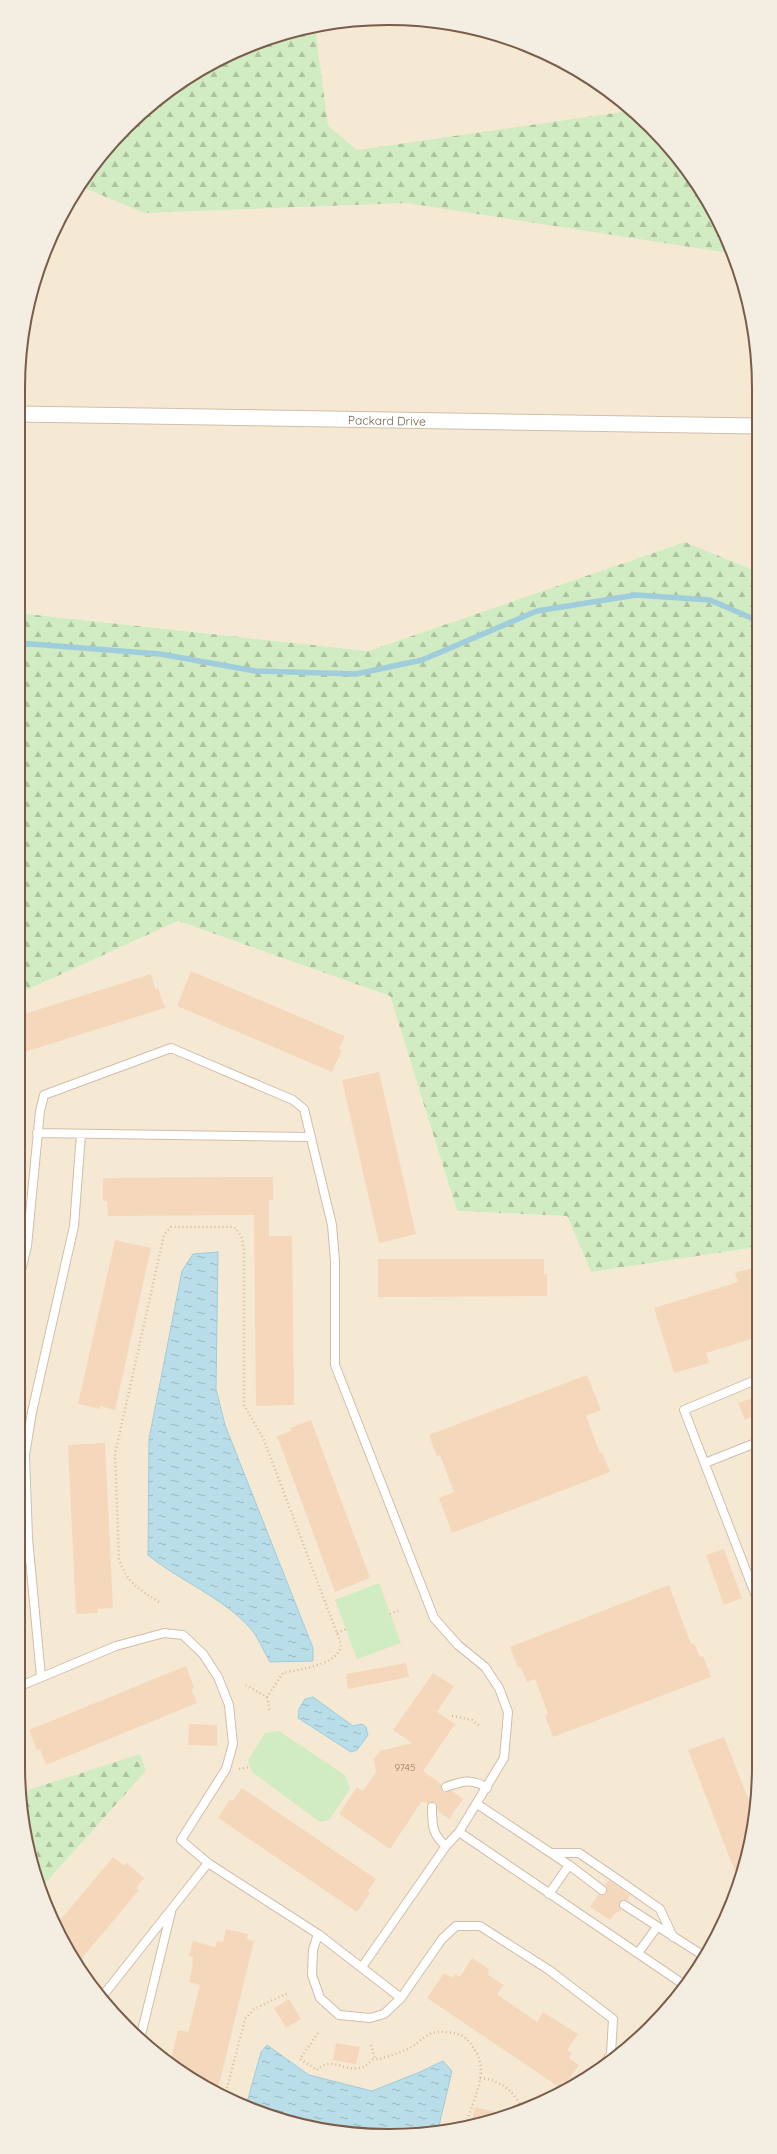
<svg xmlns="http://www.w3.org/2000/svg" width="777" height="2154" font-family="Quicksand,sans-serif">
<defs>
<pattern id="forest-firs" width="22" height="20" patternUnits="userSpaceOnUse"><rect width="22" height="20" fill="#d1ecc3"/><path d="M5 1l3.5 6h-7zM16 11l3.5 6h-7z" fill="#aec2a0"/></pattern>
<pattern id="water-ripples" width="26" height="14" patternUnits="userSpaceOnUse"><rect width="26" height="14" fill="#b9dee9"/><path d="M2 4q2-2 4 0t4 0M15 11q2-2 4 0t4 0" fill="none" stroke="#9bb7bf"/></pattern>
</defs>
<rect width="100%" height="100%" fill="#fdf6e6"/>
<path fill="#f6e9d4" d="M413 19 485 31 594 80 667 144 721 225 756 340V571L685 542 368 651 18 613V389L31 292 56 224 95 163 144 110 203 68 270 38 340 21Z
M178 921 390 996 457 1211 567 1216 591 1272 758 1247 759 1765 746 1862 721 1930 683 1991 594 2074 530 2108 461 2129 340 2133 270 2116 203 2086 110 2010 68 1951 38 1885 18 1765V994Z"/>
<path fill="#d1ecc3" d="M379 1583 401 1643 357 1659 335 1600Z
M279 1731 345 1775 350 1789 329 1820 320 1822 252 1772 248 1760 265 1733Z"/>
<path fill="url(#forest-firs)" d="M315 27 328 126 357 150 629 111 667 144 721 225 729 253 407 203 144 213 80 186 95 163 144 110 203 68 270 38Z
M685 542 756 571 758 1247 591 1272 567 1216 457 1211 390 996 178 921 18 994V613L368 651Z
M140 1754 146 1771 40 1889 22 1792Z"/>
<path fill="url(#water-ripples)" stroke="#9fcddb" d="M218 1252 216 1389 225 1425 313 1648V1661L270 1662C264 1652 259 1639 252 1630 223 1597 181 1582 148 1555L149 1439 182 1271 193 1254Z
M313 1697 353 1726 362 1724 366 1727 368 1735 357 1750 351 1752 298 1718 299 1709 305 1699Z
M267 2045 309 2075 372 2091 420 2072 443 2061 452 2071 438 2130 340 2133 270 2116 246 2106 261 2052Z"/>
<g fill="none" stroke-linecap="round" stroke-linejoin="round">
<path stroke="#9fcddb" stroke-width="5.5" d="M18 643 160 654 255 671 356 674 422 660 537 611 636 595 710 600 756 620"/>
</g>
<path fill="#f5d7bc" d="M191 971 345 1036 339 1049 342 1050 332 1072 177 1006Z
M151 974 155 989 158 988 165 1008 18 1054V1016Z
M379 1072 416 1234 379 1243 342 1080Z
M273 1177V1200H269V1236H292L294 1405 256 1406 254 1215 108 1216 107 1201H103V1178Z
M115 1240 151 1248 115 1410 100 1406V1409L78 1404Z
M378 1259H544V1274H547V1296L378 1297Z
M758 1266V1337L706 1353 709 1363 674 1373 654 1308 738 1282 735 1273Z
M587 1375 601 1410 586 1416 600 1453 602 1452 610 1472 452 1533 439 1498 454 1492 440 1455 437 1457 429 1435Z
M758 1396V1414L745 1420 738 1403Z
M311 1420 370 1578 335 1592 277 1436 291 1431 290 1428Z
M105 1443 113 1608 98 1609V1613L76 1614 68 1445Z
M724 1549 742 1598 724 1605 706 1555Z
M669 1585 691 1644 694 1643 700 1657 703 1656 711 1677 553 1737 545 1716 548 1714 535 1679 527 1682 521 1667 518 1668 510 1647Z
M406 1663 409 1677 348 1689 346 1674Z
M186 1666 194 1688 191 1689 197 1703 46 1765 40 1749 37 1751 29 1730Z
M433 1673 454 1686 437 1712 455 1724 423 1771 441 1784V1788L443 1791H452L463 1799 449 1819 438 1811 435 1802H432L427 1804 422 1801 390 1849 339 1814 357 1787 363 1791 376 1772 374 1759 380 1751 412 1743 393 1730Z
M189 1724 217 1725V1746L188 1745Z
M724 1737 753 1811 746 1862 739 1882 688 1750Z
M242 1788 376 1879 368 1891 370 1893 357 1912 218 1818 230 1799 233 1801Z
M113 1857 125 1866 127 1863 144 1878 136 1888 139 1890 77 1964 68 1951 56 1925Z
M609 1880 630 1895 627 1900 620 1902 621 1909 618 1913 616 1912 610 1920 590 1907 599 1894 604 1895 607 1893V1888L605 1885Z
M226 1929 248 1934 247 1939 254 1941 217 2093 203 2086 171 2060 178 2030 188 2032 200 1985 189 1982 193 1964H192L193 1957 189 1956 193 1941 215 1947 217 1941 223 1942Z
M472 1958 489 1969 488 1975 504 1985 497 1994 537 2022 543 2012 578 2034 567 2050 572 2053 569 2058 579 2065 566 2083 563 2081 559 2087 427 1998 444 1973 452 1978 455 1974 460 1977Z
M289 1999 301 2019 286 2028 274 2008Z
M336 2043 360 2047 356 2064 333 2060Z
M475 2107 507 2115 471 2126Z"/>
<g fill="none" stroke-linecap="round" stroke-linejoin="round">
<defs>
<path id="service" d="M37 1133 311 1137
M18 1283 27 1246 40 1111 44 1095 171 1048 293 1100 304 1109 332 1225 335 1261V1365L434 1618 458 1645 485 1667 499 1688 508 1712 504 1758 459 1832 446 1846 362 1967
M758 1379 684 1410 759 1604
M705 1463 758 1442
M41 1677 28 1538 25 1455 32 1412 74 1226 81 1134
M18 1687 116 1646 164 1633 183 1635 203 1654 218 1677 229 1705 233 1744 226 1769 181 1840 208 1863 318 1934 313 1950 312 1975 320 1998 339 2015 370 2018 384 2014 401 1998 442 1939 456 1926H480L549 1970 613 2019 611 2054 605 2063
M446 1787C462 1781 472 1778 487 1788
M477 1804 569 1865 602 1890
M432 1807C432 1824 432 1835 446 1846
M459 1832 686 1986
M552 1853H579L620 1881 660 1909 673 1937
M549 1894 569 1865
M624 1905 704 1956
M318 1934 401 1998
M638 1953 657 1927
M101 1998 208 1863
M141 2035 171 1912"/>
<g id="minor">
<path id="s1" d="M18 414 756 426"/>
</g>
</defs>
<use href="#service" stroke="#d0beab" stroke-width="10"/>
<use href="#minor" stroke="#d0beab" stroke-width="17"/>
<path stroke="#daba9f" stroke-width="2.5" stroke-dasharray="1 3" stroke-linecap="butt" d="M159 1602C139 1589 127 1583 119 1559L115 1454 164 1235 171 1227H231L236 1228 242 1238 244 1251V1405L264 1440 341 1644C341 1665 299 1669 283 1673L267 1697 244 1684
M390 1614 400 1610
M337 1633 346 1629
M267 1697 270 1712
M452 1716 472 1720 481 1727
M239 1769 250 1767
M318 2033 300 2059 317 2070C336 2051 351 2084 374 2058
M371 2045 375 2059H379C390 2056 403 2052 413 2046 418 2043 422 2038 428 2035 437 2030 448 2032 457 2034 464 2035 469 2041 473 2047 492 2072 471 2102 465 2128
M480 2078C501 2080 514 2091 523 2110
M225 2096 245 2019 254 2009 288 1993
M520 2105 534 2106"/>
<use href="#service" stroke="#fff" stroke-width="8"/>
<use href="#minor" stroke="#fff" stroke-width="15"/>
</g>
<g text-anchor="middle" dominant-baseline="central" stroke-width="3" stroke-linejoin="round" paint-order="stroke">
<g font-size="10" fill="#987c66">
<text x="405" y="1767">9745</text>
</g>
<g font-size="12" fill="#795d49" stroke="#fff9ee">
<text stroke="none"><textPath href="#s1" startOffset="369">Packard Drive</textPath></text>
</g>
</g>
<path d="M0 0H777V2154H0ZM388 25H389A363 363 0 0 1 752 388V1766A363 363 0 0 1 389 2129H388A363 363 0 0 1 25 1766V388A363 363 0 0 1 388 25Z" fill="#f4ede1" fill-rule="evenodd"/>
<path fill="none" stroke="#795d49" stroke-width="2" d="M388 25H389A363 363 0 0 1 752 388V1766A363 363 0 0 1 389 2129H388A363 363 0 0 1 25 1766V388A363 363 0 0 1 388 25Z"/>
</svg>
